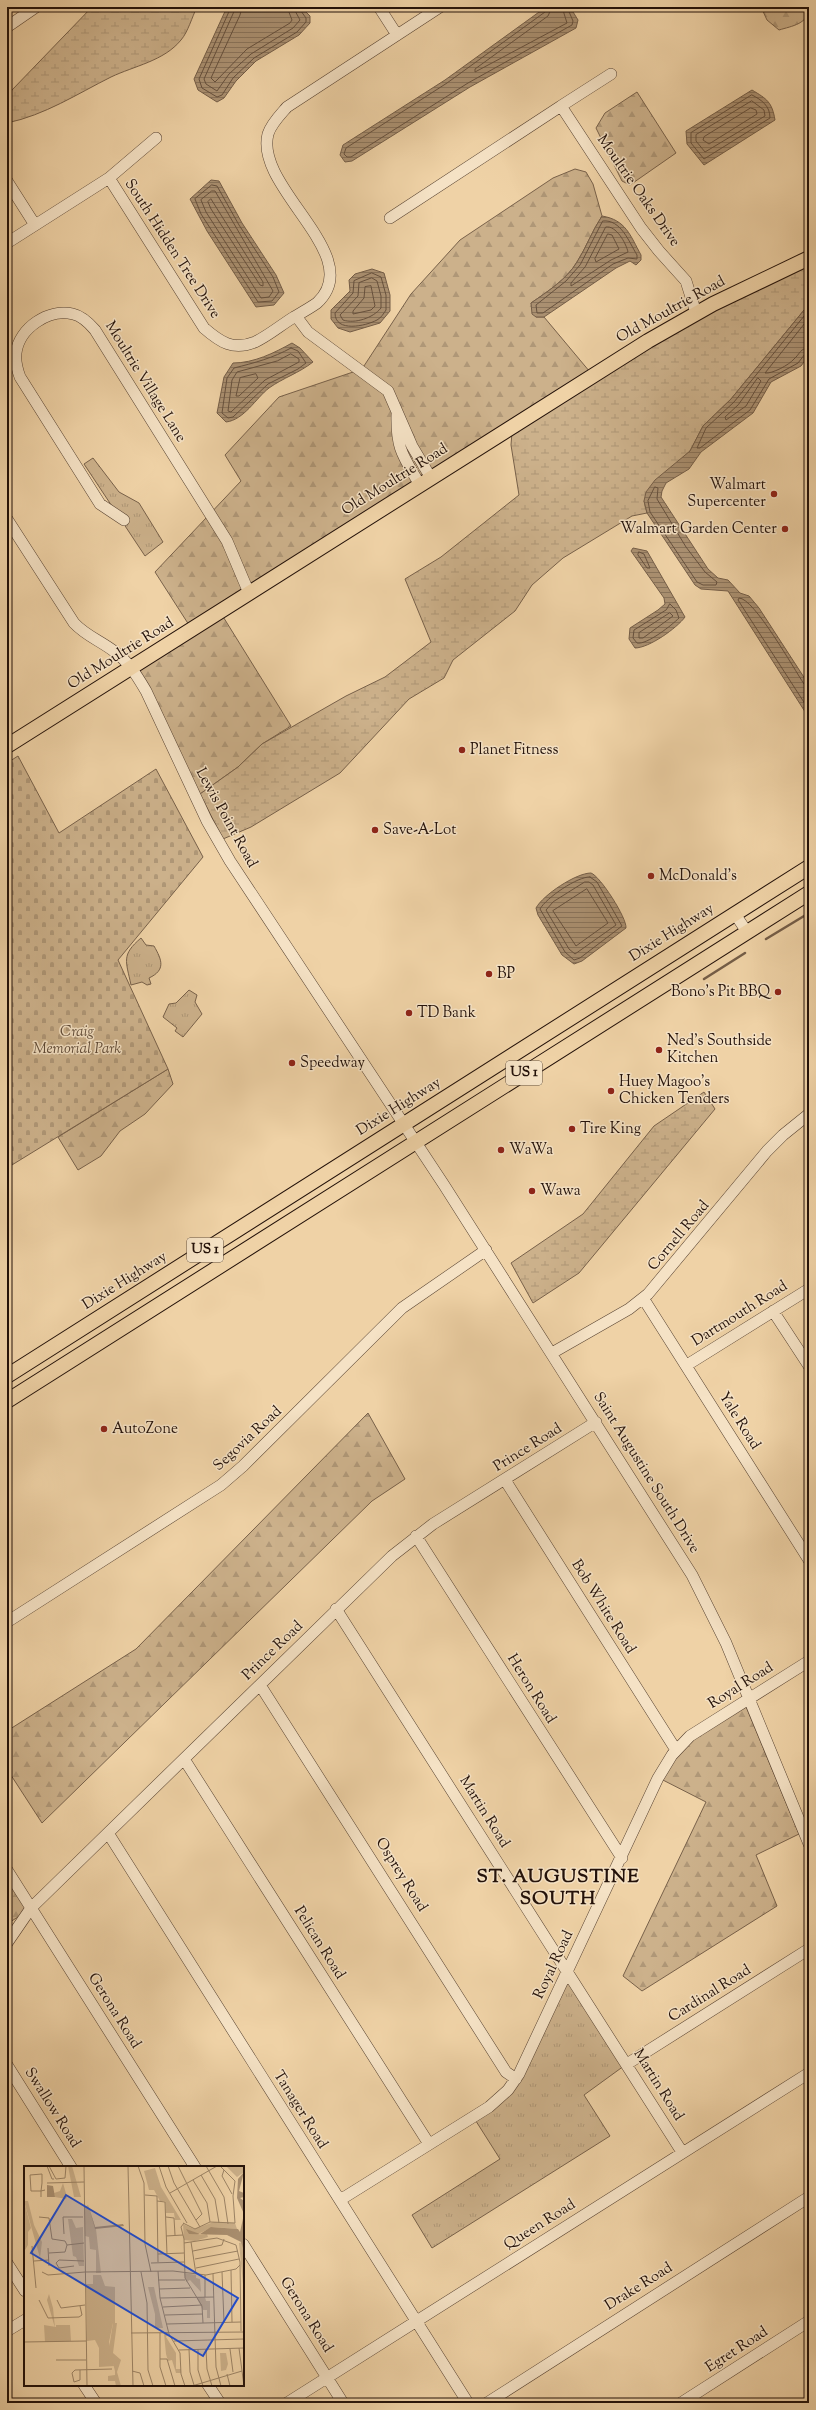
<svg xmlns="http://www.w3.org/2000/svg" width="816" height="2410" font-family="'Sorts Mill Goudy',serif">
<defs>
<pattern id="grass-tufts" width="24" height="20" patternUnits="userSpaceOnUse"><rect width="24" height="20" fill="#ccb18b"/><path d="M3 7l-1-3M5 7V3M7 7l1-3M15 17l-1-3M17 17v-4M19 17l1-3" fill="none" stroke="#af9777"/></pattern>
<pattern id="forest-firs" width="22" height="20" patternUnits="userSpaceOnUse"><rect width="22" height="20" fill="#ccb18b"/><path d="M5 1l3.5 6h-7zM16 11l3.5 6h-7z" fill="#af9777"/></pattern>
<pattern id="wetland-marsh" width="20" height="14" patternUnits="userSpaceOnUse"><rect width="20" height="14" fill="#ccb18b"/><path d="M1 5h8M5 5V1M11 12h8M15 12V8" fill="none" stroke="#af9777"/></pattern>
<pattern id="cemetery-stones" width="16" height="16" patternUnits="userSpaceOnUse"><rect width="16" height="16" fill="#ccb18b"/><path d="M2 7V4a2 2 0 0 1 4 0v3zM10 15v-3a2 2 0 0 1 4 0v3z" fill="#af9777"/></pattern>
<pattern id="water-rules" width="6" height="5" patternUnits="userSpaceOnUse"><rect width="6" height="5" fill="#aa9071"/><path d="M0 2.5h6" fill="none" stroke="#8a745b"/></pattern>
</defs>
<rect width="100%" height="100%" fill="#efd2a6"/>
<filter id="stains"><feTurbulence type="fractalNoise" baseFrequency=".005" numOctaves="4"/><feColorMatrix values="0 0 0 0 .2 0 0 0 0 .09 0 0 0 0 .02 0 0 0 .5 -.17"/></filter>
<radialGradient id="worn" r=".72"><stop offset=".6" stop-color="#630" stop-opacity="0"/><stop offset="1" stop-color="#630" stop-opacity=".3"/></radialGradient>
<path fill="url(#grass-tufts)" stroke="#78614a" d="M93 458 119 492 139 503 163 542 145 556 84 464Z
M141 938 146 945 154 946C162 960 166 970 149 978L151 984 147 985 142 982 131 985C126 961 121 955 141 938Z
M189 990 197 995 195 1002 202 1014 183 1037 175 1031 177 1028 163 1017 169 1004 176 1003Z
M567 1973 628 2063 584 2095 610 2136 432 2248 412 2215 500 2159 474 2118 503 2098Z"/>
<path fill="url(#forest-firs)" stroke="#78614a" d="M761 7H809C809 24 792 26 779 30L767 20Z
M637 92 676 153 630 185 622 181 596 128 605 113Z
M575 169 586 172 593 184 602 216C592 231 586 248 577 262 567 279 547 292 531 303L536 317H544L590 372 189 625 155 572 241 481 225 455 279 397 362 369 411 294 460 240 553 178Z
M222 615 291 726 262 744 238 767 200 794 138 669Z
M168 1069 173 1084 145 1114 120 1131 101 1156 78 1170 58 1137Z
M368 1413 405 1479 372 1501 42 1823 7 1769V1731L136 1649Z
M744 1702 799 1834 756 1855 777 1906 642 1991 623 1976 706 1802 657 1777 676 1747Z
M7 1873 32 1908 7 1924Z"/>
<path fill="url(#wetland-marsh)" stroke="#78614a" d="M92 7H197C192 17 188 32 181 40 164 61 134 66 111 77 77 94 45 115 7 123V100L12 90Z
M809 264V304L731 399 703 426 690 451 674 466 644 501 647 513 632 516 563 558 532 585 515 611 453 660 444 678 409 699 340 773 251 827 223 839 200 794 238 767 262 744 346 696 385 677 431 642 405 579 441 557 519 495 511 445 512 432 682 325Z
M704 1092 715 1109 579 1273 533 1303 511 1263 583 1214 654 1126Z"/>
<path fill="url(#cemetery-stones)" stroke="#78614a" d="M18 756 59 833 156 769 203 857 118 960 168 1069 7 1168V763Z"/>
<path fill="url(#water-rules)" stroke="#745d47" d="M227 7H301L310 16V23L299 35 256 61 236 81 224 98 217 102 198 90 194 79Z
M546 7H570L578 20 576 28 470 87 352 161 345 162 340 155 343 145 445 80Z
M752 90C767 99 772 102 775 120L704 165 687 144 686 131Z
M211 180 219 181 242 223 276 275 284 293 274 305 256 307 207 231 190 199Z
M602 216C626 220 630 235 641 255V260L636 265 630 261 616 268 544 317H536L532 314 531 303C547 292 567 279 577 262 586 248 592 231 602 216Z
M372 269 384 273 390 295V311L380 323 350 332 338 328 331 319V310L350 291 349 280 355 274Z
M809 304V355L801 366 771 382 753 413 701 452 689 469 666 483 662 491 661 497 708 569 718 578 728 580 740 593 749 596 759 608 809 685V718L728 591 701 589 695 585 647 513 644 501 646 492 655 480 690 451 703 426 731 399Z
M292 343 300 348 313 362C299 373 283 378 269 388 256 398 244 420 226 422L217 413 224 377 233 363C254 363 274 353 292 343Z
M633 548 647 551 685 617C677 628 649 648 635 648L629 639 630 628 658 610 665 604 664 598 631 551Z
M591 873C600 876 627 918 626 928L582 961 574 964 562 955 538 915 536 908C543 895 576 873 591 873Z"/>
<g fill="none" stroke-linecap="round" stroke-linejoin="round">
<path stroke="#66503d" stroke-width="1" d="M231 7 199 79 202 88 217 97 222 95 233 78 254 58 297 32 306 22V18L298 7
M236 7 204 79 206 84 217 91 229 74 251 54 293 28 300 20 293 7
M242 7 240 15 211 78 215 82 247 49 290 23 292 20 287 7
M547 7 545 12 447 83 346 148 344 154 347 157H351L468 83 572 25 573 21 567 7
M552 7 548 16 475 69V72L567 23 562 7
M752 95C762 100 770 106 770 118L704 159 691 143V133Z
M752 101 764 110 765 116 705 152 696 141V135Z
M751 108 756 110 757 114 709 144 703 140 704 137Z
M212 185 217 186 239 225 273 277 279 292 272 301 258 302 201 214 195 199Z
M212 191H215L273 291 269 297 261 298 206 212 201 200Z
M211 199 263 282V286L260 285 211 209 208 202Z
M603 221C621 219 629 242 637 255V259L628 258 613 264 543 313H537L536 305 566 281 580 265Z
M606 227C616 225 626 243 628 252L611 260 571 286V283L585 267Z
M608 234 612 235 619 249 596 262 595 259Z
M372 273 381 277 386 295V310C384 313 381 318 377 320 366 326 335 333 335 313L353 293 354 281Z
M372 278 377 281 381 296V308C373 318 355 324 343 320L340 315 358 296 359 283Z
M371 286 375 306 371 310 353 314V311L364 298 365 287Z
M809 310 734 402 706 428 697 448H700L750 410 769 379 798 363 805 354 809 353
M809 318 765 373C772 374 789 365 794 359 800 354 800 348 809 348
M291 348 298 351 306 363 298 369 268 384 233 417 228 418 222 413 227 378 234 368C254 363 273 358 291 348Z
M291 354 299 359V362L265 380 231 412 228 411 232 380 237 372 277 361Z
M256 374 258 378 239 396H236L240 378Z
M758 378 761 381 746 406 726 420 725 417 738 405Z
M655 487 658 488 657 499 686 547 705 572 717 582 716 585H703L697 582 650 512 648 501Z
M639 552 644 554 650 568H647L638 555Z
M670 604 676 610 679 618C672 625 647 645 637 643L633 638 634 630 666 610Z
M670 613 673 616 643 638H639V633Z
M809 686 804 684C794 669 754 598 739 598L738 600 809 710
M590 877 597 882 622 926 580 958 574 960 565 952 540 909C546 898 578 876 590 877Z
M585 882H589L593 885 616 925 575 954 569 949 546 910 553 902Z
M587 889 608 923 576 946 553 911Z"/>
<path stroke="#745d47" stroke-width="2.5" d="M766 939 809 913
M704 979 745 953"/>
<defs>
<path id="minor" d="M379 7 397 35
M7 27 36 7
M561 106 611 74
M109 178 204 328C220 342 233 351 255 342 268 336 281 325 294 317 301 313 310 308 317 303 368 256 254 188 268 134 271 124 280 115 287 107L440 7
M7 181 35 225
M390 218 561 106 641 228 659 251 686 281 696 313
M7 243 109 178 156 138
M296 316 308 332 388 391 412 446 431 478
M397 414C396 449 403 456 420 485
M7 519 74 623C86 636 101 641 115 652 129 662 137 676 146 691L207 821 230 861 444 1185 692 1575 726 1643 809 1844
M124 520 100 504 20 377C17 369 15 361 16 353 19 328 49 308 73 314 82 316 89 323 95 330L227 541 249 593
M735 914 747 932
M643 1298 809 1560
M773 1311 809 1366
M552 1353 629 1309 648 1294 767 1151 783 1135 809 1114
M687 1365 809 1289
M505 1480 676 1750
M416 1536 622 1858
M336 1609 682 2152
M7 1622 221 1485 243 1466 402 1308 486 1250
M260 1685 506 2072 516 2079
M184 1759 429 2144
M108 1833 468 2403
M7 1870 195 2167
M7 1943 31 1908 392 1556 433 1524 596 1422
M627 2064 809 1949
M7 2065 71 2167
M340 2200 489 2107 508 2090 519 2074 658 1778 672 1755 690 1736 809 1661
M243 2244 343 2403
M7 2263 25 2291
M7 2331 25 2320
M84 2385 96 2403
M208 2385 220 2403
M287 2403 809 2073
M487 2403 809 2197
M681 2403 809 2321"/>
<path id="major" d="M7 746 648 341 713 304 809 258
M7 1376 809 867
M7 1401 809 893"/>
</defs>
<use href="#minor" stroke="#564130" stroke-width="12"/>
<use href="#major" stroke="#231109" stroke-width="16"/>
<use href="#minor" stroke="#f5e2c5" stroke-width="11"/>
<use href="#major" stroke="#efd2a6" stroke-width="14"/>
</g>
<g fill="#8f2418" stroke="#f5e2c5" stroke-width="1.5">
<circle cx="774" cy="494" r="4"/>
<circle cx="785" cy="529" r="4"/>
<circle cx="462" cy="750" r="4"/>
<circle cx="375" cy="830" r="4"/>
<circle cx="651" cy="876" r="4"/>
<circle cx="489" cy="974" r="4"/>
<circle cx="778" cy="992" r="4"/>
<circle cx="409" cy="1013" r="4"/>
<circle cx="659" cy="1050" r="4"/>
<circle cx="292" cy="1063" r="4"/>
<circle cx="611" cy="1091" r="4"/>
<circle cx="572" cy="1129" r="4"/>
<circle cx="501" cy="1150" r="4"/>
<circle cx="532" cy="1191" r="4"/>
<circle cx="104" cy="1429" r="4"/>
</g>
<g text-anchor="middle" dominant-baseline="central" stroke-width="3" stroke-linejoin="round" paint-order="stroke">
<g fill="#f5e2c5" stroke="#625041" stroke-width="1">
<rect x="506" y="1061" width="36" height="24" rx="3"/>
<rect x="187" y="1238" width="36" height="24" rx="3"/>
</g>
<g font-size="14" font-weight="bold" fill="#231109">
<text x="524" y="1073">US 1</text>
<text x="205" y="1250">US 1</text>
</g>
<g font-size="15" fill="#231109" stroke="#f5e2c5">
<text transform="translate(638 191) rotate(55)">Moultrie Oaks Drive</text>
<text transform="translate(172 249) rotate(57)">South Hidden Tree Drive</text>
<text transform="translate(671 310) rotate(-29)">Old Moultrie Road</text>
<text transform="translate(145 382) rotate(58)">Moultrie Village Lane</text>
<text transform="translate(395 480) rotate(-32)">Old Moultrie Road</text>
<text transform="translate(121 654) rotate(-32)">Old Moultrie Road</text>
<text transform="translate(226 818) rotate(61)">Lewis Point Road</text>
<text transform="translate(672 933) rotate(-32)">Dixie Highway</text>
<text transform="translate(399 1107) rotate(-32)">Dixie Highway</text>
<text transform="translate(679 1236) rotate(-50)">Cornell Road</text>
<text transform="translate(125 1281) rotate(-32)">Dixie Highway</text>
<text transform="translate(740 1314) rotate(-32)">Dartmouth Road</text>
<text transform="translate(739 1421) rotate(58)">Yale Road</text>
<text transform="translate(248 1439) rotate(-43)">Segovia Road</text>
<text transform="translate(528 1448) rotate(-32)">Prince Road</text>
<text transform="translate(646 1473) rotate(58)">Saint Augustine South Drive</text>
<text transform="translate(603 1607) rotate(58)">Bob White Road</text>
<text transform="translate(273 1651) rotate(-44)">Prince Road</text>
<text transform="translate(741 1686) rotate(-32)">Royal Road</text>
<text transform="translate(531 1689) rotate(58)">Heron Road</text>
<text transform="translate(484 1812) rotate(58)">Martin Road</text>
<text transform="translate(401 1875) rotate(58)">Osprey Road</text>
<text transform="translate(319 1943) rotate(58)">Pelican Road</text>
<text transform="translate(554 1965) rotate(-65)">Royal Road</text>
<text transform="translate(710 1994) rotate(-32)">Cardinal Road</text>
<text transform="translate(114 2011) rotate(58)">Gerona Road</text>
<text transform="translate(658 2085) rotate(58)">Martin Road</text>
<text transform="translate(52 2108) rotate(58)">Swallow Road</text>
<text transform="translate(300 2110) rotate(58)">Tanager Road</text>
<text transform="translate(540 2225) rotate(-32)">Queen Road</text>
<text transform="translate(639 2287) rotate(-32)">Drake Road</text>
<text transform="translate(306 2315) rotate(58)">Gerona Road</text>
<text transform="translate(737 2350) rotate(-33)">Egret Road</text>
</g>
<g font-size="15" fill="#231109" stroke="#f5e2c5" text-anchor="start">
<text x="766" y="485" text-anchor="end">Walmart<tspan x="766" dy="17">Supercenter</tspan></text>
<text x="777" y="529" text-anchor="end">Walmart Garden Center</text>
<text x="470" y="750">Planet Fitness</text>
<text x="383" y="830">Save-A-Lot</text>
<text x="659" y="876">McDonald's</text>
<text x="497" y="974">BP</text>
<text x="770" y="992" text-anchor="end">Bono's Pit BBQ</text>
<text x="417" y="1013">TD Bank</text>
<text x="667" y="1041">Ned's Southside<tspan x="667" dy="17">Kitchen</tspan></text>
<text x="300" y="1063">Speedway</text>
<text x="619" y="1082">Huey Magoo's<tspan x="619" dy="17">Chicken Tenders</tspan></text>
<text x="580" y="1129">Tire King</text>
<text x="509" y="1150">WaWa</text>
<text x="540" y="1191">Wawa</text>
<text x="112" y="1429">AutoZone</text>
</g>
<g font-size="15" font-style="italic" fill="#5e4936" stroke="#f5e2c5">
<text x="77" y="1032">Craig<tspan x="77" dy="17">Memorial Park</tspan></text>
</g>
<g font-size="19" font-weight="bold" letter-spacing="1" fill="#231109" stroke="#f5e2c5">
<text x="558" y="1877">ST. AUGUSTINE<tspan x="558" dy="22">SOUTH</tspan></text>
</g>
</g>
<g transform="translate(24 2166)">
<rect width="220" height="220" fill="#efd2a6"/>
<path d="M190 56 211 57 213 63 189 61 174 68 164 64 176 69 183 68 184 71 171 75 160 74 159 58 170 63ZM172 131H181L182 135H186V152H183V144H179ZM20 159 32 161V159H46L47 175 21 176Z" fill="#ccb18b"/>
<path d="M44 0H48L57 31H50ZM131 2 137 21 157 54H151L150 47H142L141 35H136L130 24H125L120 5ZM39 17 43 31 42 33 31 31 30 27 36 25ZM0 35 7 62 4 66V79L1 84ZM44 53H48L52 62 59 61 60 100H55L52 91 49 90ZM160 107 172 109V112L176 113 177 126 166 114 162 116ZM124 121H130L139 162H131V148ZM25 128 29 142 31 162 23 134ZM63 157H89L85 176 90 200 75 201V182L71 174 63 175ZM145 166 142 171 152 187V203H157V207H152L148 194 144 195 142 188 140 167ZM196 187H202L204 198 202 204 197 205Z" fill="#ccb18b"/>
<path d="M202 0H220V6L213 11ZM0 35H4L10 59 18 76 16 92ZM64 39 72 63 77 107H72V84L66 83 65 71 61 70V41ZM218 76 220 85 219 118 215 77ZM89 157H93L89 187 97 194 93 206 97 220H92L91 215H84V210L91 209V205L85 182Z" fill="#ccb18b"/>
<path d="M69 109H77L81 120 91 121V157H63L62 118H69Z" fill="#ccb18b"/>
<path d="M220 6 215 25 220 27V31L216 32 220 35V85L217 76 203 69 165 68 162 63 176 68 187 61 214 63 216 66 220 48 213 32 214 13ZM23 19 29 20 31 31H23ZM64 38 71 61 99 58 100 60 71 63Z" fill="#aa9071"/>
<path fill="none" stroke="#9d8567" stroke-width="1" d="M23 0 28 13H30M25 0 32 13 41 12 42 0M60 0 63 220M104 0 109 220M114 0 120 17 121 78 127 106M135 0 142 21 163 57M144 0 150 17 176 61M154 0 178 48 172 54M182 0 200 31 204 58M200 4 198 10 208 28M177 9 191 33 195 57M169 14 183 37 186 56M23 17 60 16M146 27 193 0M121 29 133 30 134 96M17 31V25L18 17V8L6 9 7 25H17L21 24M133 35 141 36 143 88M15 51 25 52 28 73 41 75 43 79M142 51 150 52 151 69M159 57 171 63 186 56 211 57 209 30 211 15 196 0M160 57 157 61 160 73M40 68 39 51H59M142 70 159 69M160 73 161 112 178 140 179 157M167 76 172 108M160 77 193 72 212 79 216 96 217 165M43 79 60 77M8 80 12 122M24 82 25 100M169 85 198 79 200 73M25 87 41 86 43 79M134 88 160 87M171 93 214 85M10 95 25 94M127 97 160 96M50 100 35 102 32 97 35 94 60 95M172 102 215 93M207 104 208 156M134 105 136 132 145 168 156 187 157 208 161 220M18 106 24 109 61 106 149 105 182 109 212 103 216 99M117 106 123 137 124 204 129 220M198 106 200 156M189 108 192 201 197 220M181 109V131M134 114H161M135 123 166 122M136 132 190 131M15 134 24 152 55 151 58 149 56 140M33 134 37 142 61 139M139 141 178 139M141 149 179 148M143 158 217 156M107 167 220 166M136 167V201L142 220M150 175 220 173M0 176 62 175M215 182 218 205M165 183 166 206 170 219M174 183V204L179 220M182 183 183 203 188 220M206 183 209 206M155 184 220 182M136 193H143L151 220M32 194H62M56 204V214L50 216 48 207 51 204 88 203M108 205 116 207 120 220M203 208 206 220M168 220 218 205 220 220"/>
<path fill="#1d4ed8" fill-opacity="0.15" stroke="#1d4ed8" stroke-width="2" d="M42 29 214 132 179 190 7 87Z"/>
<rect width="220" height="220" fill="none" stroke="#231109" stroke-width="2"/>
</g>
<rect width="816" height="2410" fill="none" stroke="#efd2a6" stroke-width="24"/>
<rect x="8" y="8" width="800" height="2394" fill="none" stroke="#231109" stroke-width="2"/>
<rect x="12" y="12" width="792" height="2386" fill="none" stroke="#231109"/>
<rect width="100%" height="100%" filter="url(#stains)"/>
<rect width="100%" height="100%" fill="url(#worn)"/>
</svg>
